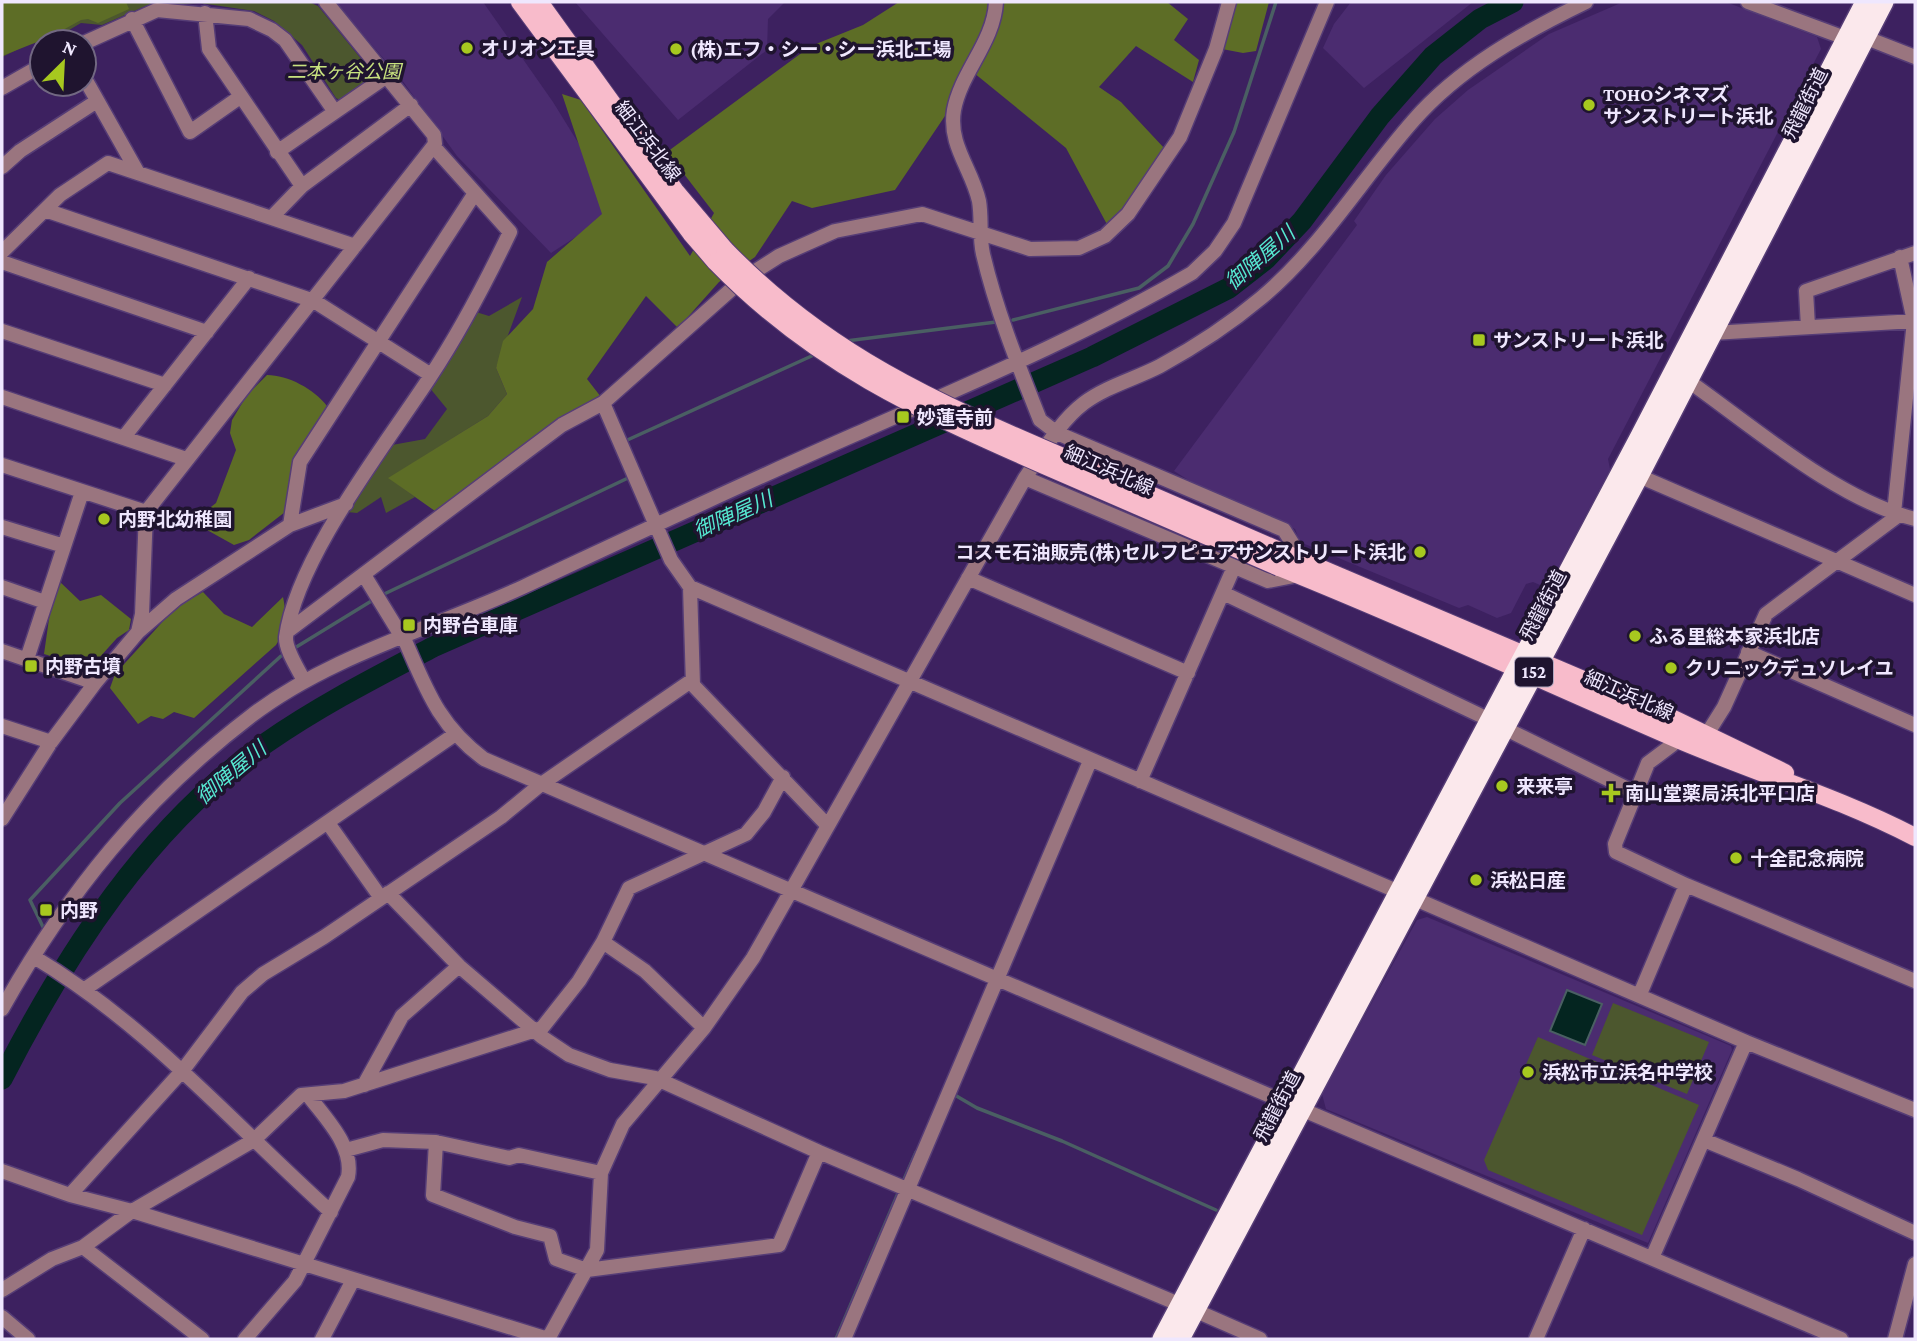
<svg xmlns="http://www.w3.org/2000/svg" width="1917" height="1341" font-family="'Crimson Pro','Noto Sans JP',serif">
<rect width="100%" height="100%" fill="#3d2160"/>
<path fill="#4b2c70" d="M335 2H483L553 102 619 209 551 253 457 156 402 80Z
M575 2H785L768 19 767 50 678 120Z
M1351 2H1473L1364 88 1323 48 1334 24Z
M1623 2H1726L1817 37 1821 49 1608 459 1610 469 1547 588 1533 582 1526 584 1511 613 1497 618 1468 605 1459 608 1300 542 1295 529 1204 490 1174 471 1357 225 1354 221 1386 175 1435 119 1468 90 1549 34Z
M1427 917 1731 1046 1732 1050 1648 1243 1326 1109 1322 1094 1417 920Z"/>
<path fill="#4c572e" d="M2 2H309L318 6 371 71V80L340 100 336 98 302 45 274 21 254 11 200 3 148 5 102 25 81 23 52 40 29 44 2 57Z
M522 297 496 368 507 394 488 416 389 478 415 497 386 513 381 497 357 513 347 512 392 445 425 439 447 409 429 387 476 312 489 316Z
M1613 1003 1709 1042 1687 1094 1592 1055Z
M1538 1037 1699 1105 1642 1235 1488 1170 1484 1160Z"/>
<path fill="#5d6d26" d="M2 2H126L129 9 98 23 88 19 81 20 52 36 2 56Z
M899 2H1167L1188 19 1174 40 1199 60 1193 82 1136 46 1099 87 1121 102 1165 149 1110 230 1066 148 974 73 895 190 812 208 792 201 755 257 719 282 678 328 646 296 587 379 601 397 435 511 388 478 488 416 507 394 496 368 503 341 533 309 547 262 602 214 562 94 581 100 690 256 714 213 667 152 811 46 863 25Z
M1236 2H1269L1256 51 1243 53 1222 49Z
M267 375C288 375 314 389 327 406L296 455 285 512 249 540 234 545 198 525 202 514 216 503 236 450 230 433 232 420 247 395Z
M59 581 80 601 101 595 131 619 129 630 117 638 90 668 44 654 50 612Z
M203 592 224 614 252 627 283 597C287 615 286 629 276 645L194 718 174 712 163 719 151 716 138 724 110 688 115 674 176 607Z"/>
<path fill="#042520" stroke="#4a5f63" stroke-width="2" d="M1567 990 1602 1004 1585 1045 1550 1031Z"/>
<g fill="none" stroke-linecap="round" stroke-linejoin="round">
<path stroke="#4a5f63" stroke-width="3.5" d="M1013 320 1139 288 1168 266 1193 224 1234 132 1276 2
M846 341 996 322
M623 442 816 354
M380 596 628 478
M293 649 373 600
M43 927 30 900 120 803 281 656
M953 1094 977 1108 1062 1141 1216 1210
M902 1184 916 1152
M836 1339 899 1191"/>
<path stroke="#042520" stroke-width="21" d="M2 1079C67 952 148 826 266 743 319 706 376 677 433 647L1092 357 1229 288 1266 259 1302 221 1380 116 1433 56 1480 19 1513 2"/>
<defs>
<path id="minor" d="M996 2C994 42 961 72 954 110 948 145 972 169 979 201 982 218 979 237 983 254 996 310 1019 367 1040 420L1057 433 1284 530 1304 562
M1748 2 1845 38 1864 37 1915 57
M205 13 209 49 302 186
M132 19 190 132 240 97
M84 43 157 10 249 19 272 30 285 40 335 112
M84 77 138 173
M2 88 42 65
M277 152 387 76
M2 167 20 151 97 101
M45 210 314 301 431 375
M272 217 302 186 411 105
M2 252 60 195 108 163 355 246
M2 262 207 332
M1808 327 1806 291 1915 253
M2 331 165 385
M1712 333 1915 321
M1687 380C1754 427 1836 499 1915 519
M2 397 186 459
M603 403 671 560 690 587 1399 892
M124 437 249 278
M2 465 146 512
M1639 476 1915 595
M1025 478 1268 581 1299 575
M1894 513 1914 321 1900 257
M290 525 300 462 475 193
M2 527 64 546
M364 575 402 637
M968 578 1188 673
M2 587 45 602
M690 587 693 685 827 825
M1223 593 1490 720
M288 631 562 425 603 403 743 279 779 256 835 231 922 214 1030 249 1079 248 1105 236 1128 214 1180 137 1216 49 1229 2
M138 632 142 614 146 512 435 144 434 135 326 2
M403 636C426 688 437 724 484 759L1287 1103
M2 651 95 683 51 742 2 819
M1748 652 1915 725
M27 659 82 492
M304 681C299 670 285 650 286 637 297 557 385 446 430 377 461 330 486 282 510 232L434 147
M95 683 138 632 176 599 290 525 346 504
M2 726 51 742
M1504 728 1634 792
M1707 734 1724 707 1766 614 1899 515
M1675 738 1672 745 1648 763 1615 844 1616 852 1686 885 1915 981
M1140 781 1234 567
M328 823 381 898
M388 893 459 966 542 1037 569 1055 610 1070 655 1078 819 1152 1181 1305
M1413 898 1746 1042 1915 1110
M603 942 645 971 704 1028
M34 957C148 1025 234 1125 331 1212
M85 989 454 735
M1640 994 1686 885
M2 1009C67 893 145 797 251 716 331 655 432 629 523 587 634 535 744 483 856 434 969 384 1085 335 1192 273L1215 251 1234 223 1327 2
M364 1085 402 1016 459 966
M1301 1109 1841 1339
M1704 1140 1798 1179 1915 1233
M436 1142 509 1158 519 1155 601 1173
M346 1150 383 1140 436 1142 433 1195 515 1227 550 1236 556 1259 587 1270 779 1245 819 1152
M2 1171 70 1195 132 1211 548 1339 597 1250 601 1173 623 1124 704 1028 753 958 1025 478C1043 452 1059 422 1084 403 1107 386 1135 379 1160 366 1195 347 1230 324 1261 298 1321 248 1362 179 1413 121 1459 68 1524 32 1586 2
M70 1195 183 1070 242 992 263 974 324 937 501 817 540 785 691 681
M83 1247 202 1339
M1652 1258 1746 1042
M2 1290 52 1259 83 1247 132 1211 254 1140 301 1095 344 1091 542 1028 579 981 603 942 629 888 746 834 764 812 783 777
M1194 1310 1260 1339
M2 1317 28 1339
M245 1339 295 1281 348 1177C354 1146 326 1119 308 1095
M322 1339 353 1280
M844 1339 1090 761
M1536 1339 1584 1229
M1895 1339 1915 1264"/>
<path id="major" d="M520 2 691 233 716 262
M539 2 675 191 725 250
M1284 553 1661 713 1785 773
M1279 567C1412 620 1543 681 1675 738 1754 772 1838 797 1915 837"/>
<path id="highway" d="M1162 1339 1640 436 1865 2
M1180 1339 1639 476 1884 2"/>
</defs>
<use href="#minor" stroke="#563d76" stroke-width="17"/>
<use href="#major" stroke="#563d76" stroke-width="20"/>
<use href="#highway" stroke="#563d76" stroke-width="22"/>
<use href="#minor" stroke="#9a757f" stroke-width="14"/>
<use href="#major" stroke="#f8bbcb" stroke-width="18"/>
<use href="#highway" stroke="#fbe8ec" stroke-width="19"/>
<defs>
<path id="major-bridge" d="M725 250C827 355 934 402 1065 458 1138 490 1211 521 1284 553
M716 262C814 363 917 409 1044 465 1122 499 1200 533 1279 567"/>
</defs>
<use href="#major-bridge" stroke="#563d76" stroke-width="20" stroke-linecap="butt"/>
<use href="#major-bridge" stroke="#f8bbcb" stroke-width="18"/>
</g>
<g fill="#a7c81f" stroke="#1f142f" stroke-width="2.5">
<circle cx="467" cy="48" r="7"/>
<circle cx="676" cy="49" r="7"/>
<circle cx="1589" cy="105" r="7"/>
<rect x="1472" y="333" width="14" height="14" rx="3.5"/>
<rect x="896" y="410" width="14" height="14" rx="3.5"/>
<circle cx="104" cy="519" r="7"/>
<circle cx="1420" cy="552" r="7"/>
<rect x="402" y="618" width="14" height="14" rx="3.5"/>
<circle cx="1635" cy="636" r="7"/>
<rect x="24" y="659" width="14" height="14" rx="3.5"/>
<circle cx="1671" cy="668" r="7"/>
<circle cx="1502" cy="786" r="7"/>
<path d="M1607.5 782.5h7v7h7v7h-7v7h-7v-7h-7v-7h7z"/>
<circle cx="1736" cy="858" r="7"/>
<circle cx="1476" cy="880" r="7"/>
<rect x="39" y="903" width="14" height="14" rx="3.5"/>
<circle cx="1528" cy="1072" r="7"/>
</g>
<g text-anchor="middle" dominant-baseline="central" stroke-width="7" stroke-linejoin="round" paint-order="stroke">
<rect fill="#1f142f" stroke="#b1a8c0" stroke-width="2" x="1515" y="657.5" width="38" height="29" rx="5"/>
<g font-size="18" font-weight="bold" fill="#efe7fe">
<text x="1534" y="672">152</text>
</g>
<g font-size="19" font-weight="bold" fill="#efe7fe" stroke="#1f142f" text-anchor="start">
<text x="481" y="48">オリオン工具</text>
<text x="690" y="49">(株)エフ・シー・シー浜北工場</text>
<text x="1603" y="94">TOHOシネマズ<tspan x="1603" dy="22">サンストリート浜北</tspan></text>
<text x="1493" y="340">サンストリート浜北</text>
<text x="917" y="417">妙蓮寺前</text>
<text x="118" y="519">内野北幼稚園</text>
<text x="1406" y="552" text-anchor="end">コスモ石油販売(株)セルフピュアサンストリート浜北</text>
<text x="423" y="625">内野台車庫</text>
<text x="1649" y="636">ふる里総本家浜北店</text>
<text x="45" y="666">内野古墳</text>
<text x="1685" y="668">クリニックデュソレイユ</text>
<text x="1516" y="786">来来亭</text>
<text x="1625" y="793">南山堂薬局浜北平口店</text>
<text x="1750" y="858">十全記念病院</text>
<text x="1490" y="880">浜松日産</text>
<text x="60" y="910">内野</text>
<text x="1542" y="1072">浜松市立浜名中学校</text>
</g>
<g font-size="19" font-style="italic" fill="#c8e27f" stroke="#1f142f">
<text x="344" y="71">二本ヶ谷公園</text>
</g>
<g font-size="19" fill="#efe7fe" stroke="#1f142f">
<text transform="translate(1805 103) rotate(-63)">飛龍街道</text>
<text transform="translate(648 141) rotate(53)">細江浜北線</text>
<text transform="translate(1109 470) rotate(24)">細江浜北線</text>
<text transform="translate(1543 605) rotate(-62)">飛龍街道</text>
<text transform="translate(1629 695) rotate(24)">細江浜北線</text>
<text transform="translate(1277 1106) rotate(-62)">飛龍街道</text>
</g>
<g font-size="21" font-style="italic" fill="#56e8d1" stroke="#1f142f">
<text transform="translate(1260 258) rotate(-41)">御陣屋川</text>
<text transform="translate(733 515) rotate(-24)">御陣屋川</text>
<text transform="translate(231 773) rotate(-40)">御陣屋川</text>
</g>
</g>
<rect width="1917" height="1341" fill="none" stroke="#efe7fe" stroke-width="7"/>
<g transform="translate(63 63) rotate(24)"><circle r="33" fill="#1f142f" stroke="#726882" stroke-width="2"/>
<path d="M0-5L12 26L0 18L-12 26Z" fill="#a7c81f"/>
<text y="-10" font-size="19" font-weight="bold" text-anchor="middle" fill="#efe7fe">N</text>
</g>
</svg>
